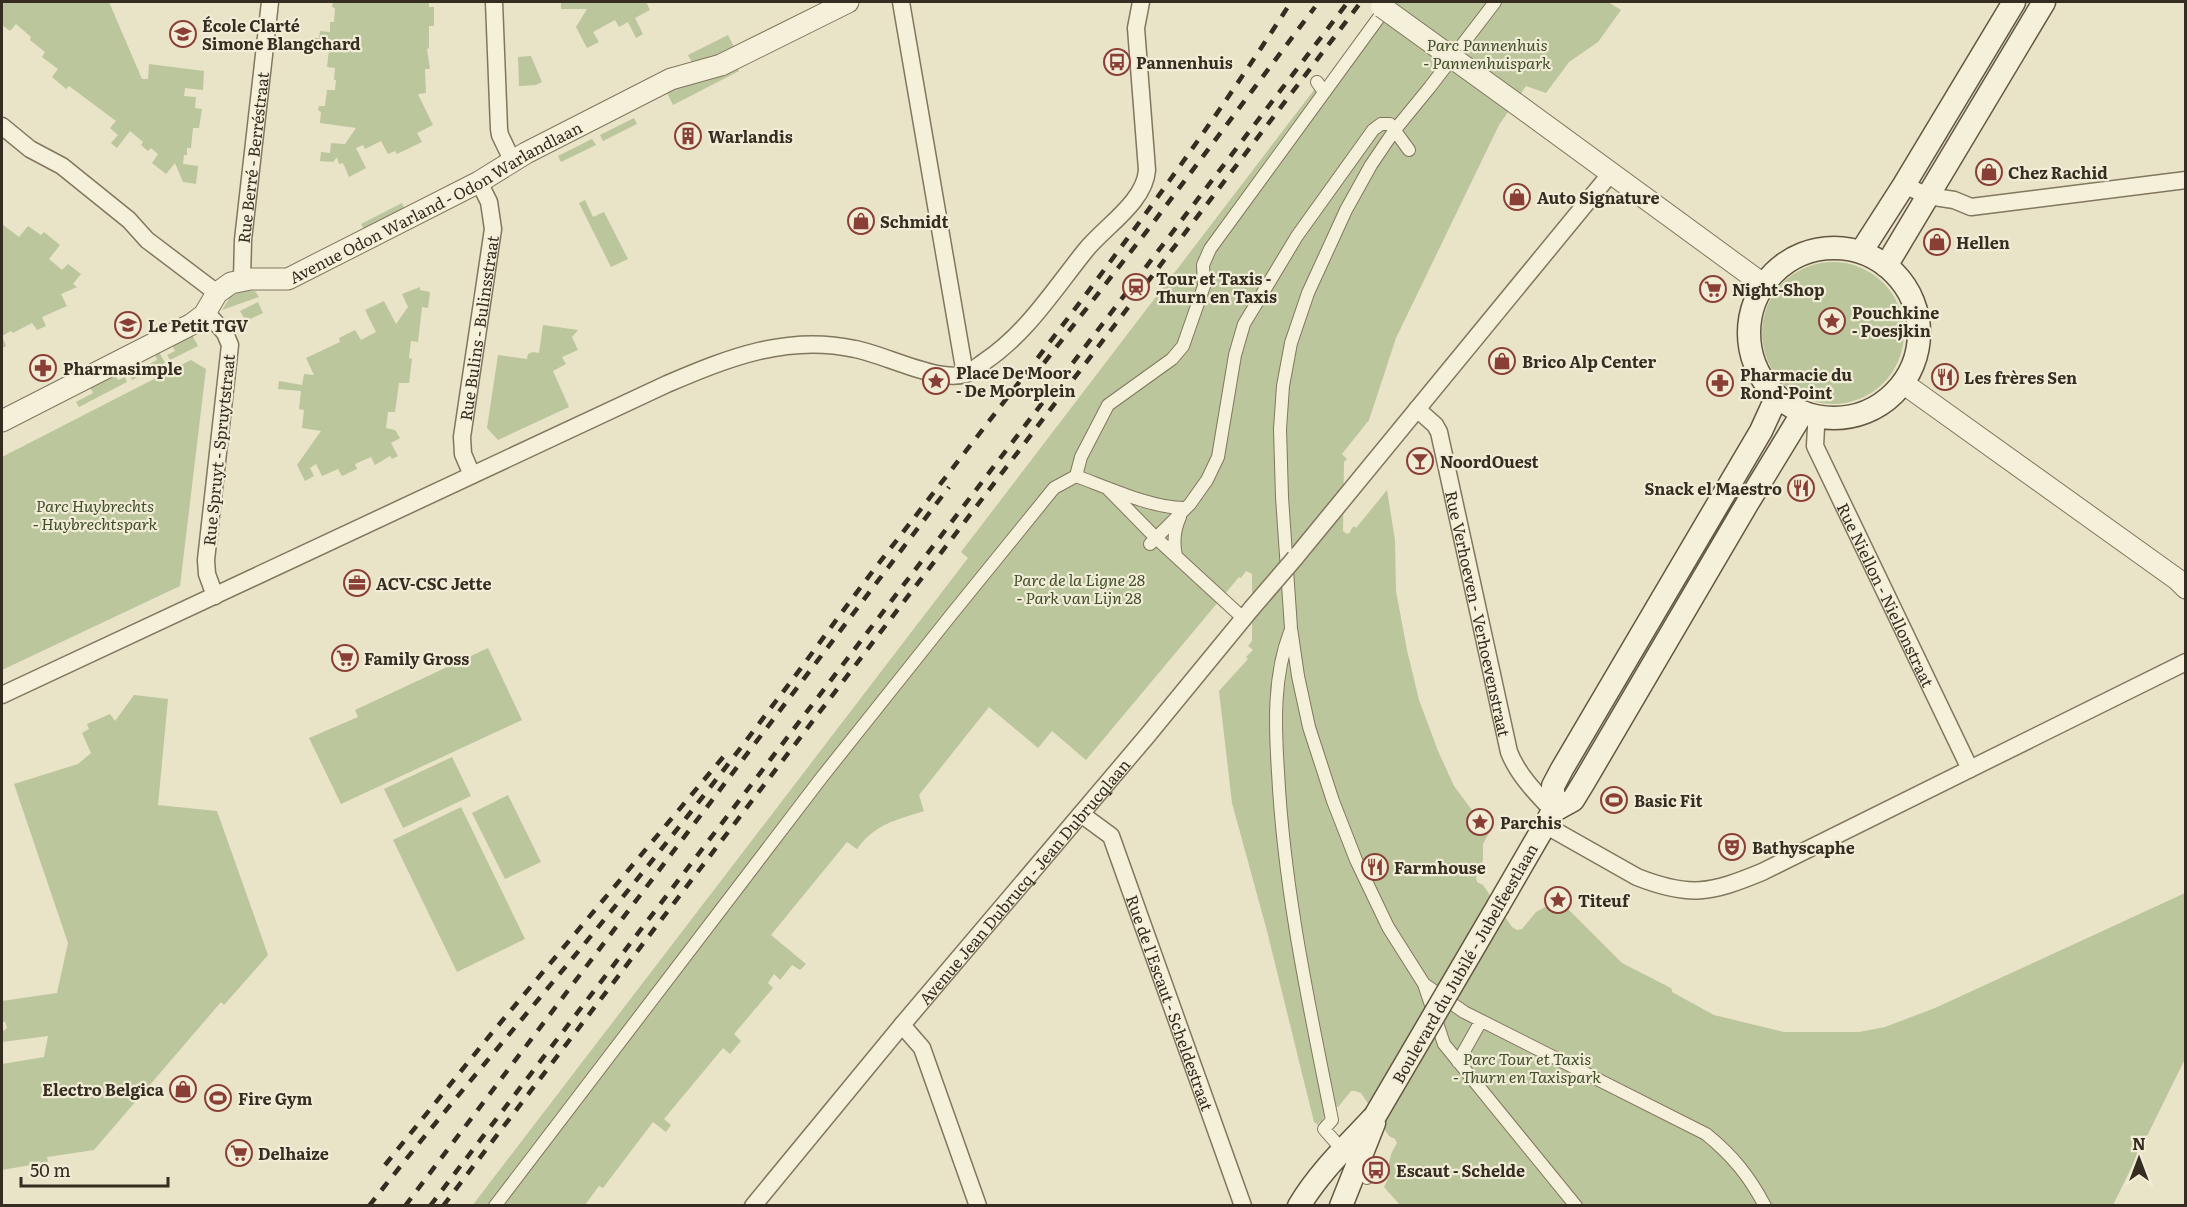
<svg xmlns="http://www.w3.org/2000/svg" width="2187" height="1207" font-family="Literata,serif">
<rect width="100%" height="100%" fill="#e9e3c7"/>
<path fill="#bcc69d" d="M2 2H109L142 79H148L149 64 204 71 203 90 185 88 184 96 196 97 195 108 202 109 199 128H193L191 148H187V155H184L183 164 198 166 196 184 183 182 175 163 166 174 152 163 158 154 151 148 148 151 141 145 143 142 130 131 117 148 111 143 118 135 110 128 116 121 69 86 66 89 52 77 58 69 42 57 45 52 30 40 31 37 16 24 10 31 2 25Z
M333 2H429V7H434V26H429V48L427 49 430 69H425L426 93 418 94 433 125 417 133 422 142 397 154 395 151 388 154 381 141 365 149 363 145 356 148 366 168 349 177 343 163 339 164 337 157 333 162 320 161 321 152 330 153 331 143 345 144 356 128 320 123 321 112 318 110 319 106H325L327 90H335L336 80H334L335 68 327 67 329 50 314 48 315 38H319L320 31 330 32V22H334L335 8 332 7Z
M561 2H646L650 10 635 18 643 34 636 38 628 22 619 27 615 20 593 32 599 42 587 48 576 27 587 9H561Z
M1385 2H1608L1621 10 1598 42 1569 62 1546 93 1526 86 1499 125 1396 338 1369 420 1342 454 1347 459 1344 462 1343 531 1347 534 1351 532 1350 531 1354 526 1356 528 1387 490 1395 540 1396 591 1407 650 1419 700 1438 751 1454 786 1489 833 1483 844V860L1476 877 1477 882 1483 885 1512 927 1517 930 1522 929 1536 912 1547 906 1554 895 1622 963 1667 986 1672 989V992L1714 1015 1784 1032H1859L1885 1027 1935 1008 2185 893V1059L2113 1205H1400L1384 1187 1389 1177V1162L1392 1152 1397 1143 1395 1139 1389 1136 1361 1093 1355 1091H1351L1339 1106 1325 1114 1321 1123 1319 1122 1318 1125 1314 1122 1267 931 1232 803 1219 691 1248 659 1246 657 1253 650 1248 646 1252 641V574L1246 571 1241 578 1239 577 1086 760 1052 731 1038 748 989 707 919 795 924 811C896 820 875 824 857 849L847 842 771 935 806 964 800 970 792 965 780 980 774 974 768 983 773 988 734 1034 741 1041 730 1054 723 1048 664 1119 671 1125 666 1132 653 1122 603 1188 599 1186 585 1205 472 1206 968 558 961 552 1314 90 1324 92Z
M728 35 735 49 693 64 688 55Z
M531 56 542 82 536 85 519 86 518 57Z
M737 67 739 71 673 105 666 91Z
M634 118 637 124 603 141 600 135Z
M592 139 596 145 561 162 558 156Z
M585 200 593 217 604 212 628 259 611 267 579 203Z
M402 203 405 210 365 231 361 224Z
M2 224 19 237 28 226 41 235 44 232 60 245 49 259 62 270 68 264 81 274 73 284 77 287 61 294 67 306 42 317 46 326 37 330 32 323 13 333 11 331 2 336 6 346 2 348Z
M1762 333a71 71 0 1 1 142 0a71 71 0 1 1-142 0Z
M420 287V290L430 292 428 308 422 307 418 342 411 341 409 358 412 359 409 383H399L395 412H388L386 428 395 430 400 438 391 443 398 456 392 459 390 456 375 465 371 457 355 464 357 469 342 476 338 469 322 476 316 464 310 468 314 476 305 481 297 465 321 431 302 428 304 410 299 409 301 391 278 389 279 381 302 385 304 374 314 375 306 358 340 342 339 338 355 330 361 340 376 332 365 310 384 301 396 324 408 307 402 294Z
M244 290 255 291 259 297 222 310 230 297Z
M258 302 263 313 246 321 240 311Z
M543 325 578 330 572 337 578 350 562 357 566 364 553 371 569 407 498 440 487 428 498 355 527 359 528 354 533 352 539 353Z
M191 333 198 346 170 360 167 355 175 351 171 343Z
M158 350 165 363 132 380 129 375 157 360 154 352Z
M191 360 206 369 180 586 2 670V457Z
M114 373 118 380 125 377 127 382 79 407 76 402 93 393 89 385Z
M488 648 522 720 341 804 309 738 358 717 355 710Z
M134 695 168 699 158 805 217 811 268 955 224 1005 221 1002 94 1150 47 1157 48 1162 2 1170V1064L44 1057 48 1036 2 1042V1032L7 1028 5 1022H2V1001L57 993 68 943 14 784 78 764 91 753 82 733 89 729 87 724 110 714 115 721Z
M452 757 471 796 403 828 384 789Z
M508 795 541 862 505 879 472 813Z
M461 807 525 939 457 972 393 840Z"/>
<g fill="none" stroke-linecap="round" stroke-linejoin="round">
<defs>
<path id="pedestrian" d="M1495 2 1430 87 1394 131 1371 165 1346 210 1308 293 1291 343 1283 386 1280 429 1282 497 1291 628 1298 676 1309 727 1333 801 1356 860 1388 927 1424 984 1464 1012 1706 1134C1733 1156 1749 1176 1765 1206
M1317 82 1324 92
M1076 476 1081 457 1108 405 1172 359 1183 346 1204 286 1203 265 1210 249 1388 5
M1107 488 1156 538 1243 618
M1150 544 1190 504 1207 480 1218 457 1235 355 1244 324 1297 236 1373 130 1381 124H1390L1409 150
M1176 556C1173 542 1174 530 1180 517
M1290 632C1273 676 1275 726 1278 772 1284 890 1309 1005 1332 1120L1324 1129 1367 1178
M1424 984 1444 1044 1576 1206
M1458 1062 1481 1021
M495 1206 822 777 951 615 1054 488 1076 476C1106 487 1154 509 1186 508"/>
<g id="minor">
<path d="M494 2 499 129 500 135 513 162"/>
<path d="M901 2 965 374"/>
<path d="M2 126 30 149 62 166 129 220 147 240 217 293"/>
<path d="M1904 185 1928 196 1954 200 1971 207 2186 180"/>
<path id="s1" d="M242 279 243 240 270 2"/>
<path d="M206 312 225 333 230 345 206 560 207 574 215 596"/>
<path id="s2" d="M1417 409 1435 425 1439 432 1509 752C1518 775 1536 793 1553 811"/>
<path id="s3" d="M1821 417 1816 427 1815 446 1970 769"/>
<path id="s4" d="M472 475 463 454 462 437 493 229 489 202 479 182"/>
<path d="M1295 558 1611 173"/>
<path d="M2 695 667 384C728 358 787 334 855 349 883 354 939 383 965 374 972 372 979 365 984 362 1027 333 1053 291 1085 251 1104 227 1145 202 1147 170L1136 28 1141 2"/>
<path id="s5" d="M1081 814 1111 836 1243 1206"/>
<path d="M1545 825 1637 877C1690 898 1711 893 1762 872L2186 662"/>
<path d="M902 1025 922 1048 978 1206"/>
<path id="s6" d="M753 1206 902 1025 1147 736 1252 608"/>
</g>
<g id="tertiary">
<path d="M1515 103 1764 285"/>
<path d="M1903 383 2178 580 2186 588"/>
<path id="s7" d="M2 421 192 324 204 315 217 293 231 283 250 279H288L479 182 526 153 671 79 721 65 848 2"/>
</g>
<path id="secondary" d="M1749 333a85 85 0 1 1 170 0a85 85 0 1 1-170 0Z
M1861 252 1904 185 2014 2
M1886 266 2044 2
M1553 811 1573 800 1584 782 1747 504 1803 412
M1498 906 1553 811V786L1562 769 1761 431 1777 396
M1299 1206C1319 1172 1349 1144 1375 1116
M1341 1206 1374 1123"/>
</defs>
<use href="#pedestrian" stroke="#82765f" stroke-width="14"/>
<use href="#minor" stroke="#82765f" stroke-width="19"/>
<use href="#tertiary" stroke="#82765f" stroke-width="23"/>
<use href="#secondary" stroke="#645742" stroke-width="25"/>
<use href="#pedestrian" stroke="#f5f0da" stroke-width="12"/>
<use href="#minor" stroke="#f5f0da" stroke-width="16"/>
<use href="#tertiary" stroke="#f5f0da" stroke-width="21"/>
<use href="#secondary" stroke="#f5f0da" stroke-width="22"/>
<path stroke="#352d21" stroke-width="4.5" stroke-dasharray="10 10" stroke-linecap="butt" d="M1044 363 1150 227 1315 7
M385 1165 491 1034 729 750
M369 1206C451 1101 538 1002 621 899 674 834 726 768 776 701 810 657 842 611 876 567 1019 382 1165 199 1291 2
M405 1206 949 487
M430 1206 1348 2
M443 1206 1361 2"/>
<defs>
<path id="minor-bridge" d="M1252 608 1295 558"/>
<path id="tertiary-bridge" d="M1382 7 1515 103"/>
<path id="secondary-bridge" d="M1375 1116 1498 906"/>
</defs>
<use href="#minor-bridge" stroke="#82765f" stroke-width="19" stroke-linecap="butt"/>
<use href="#tertiary-bridge" stroke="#82765f" stroke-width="23" stroke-linecap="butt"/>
<use href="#secondary-bridge" stroke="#645742" stroke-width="25" stroke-linecap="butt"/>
<use href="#minor-bridge" stroke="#f5f0da" stroke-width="16"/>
<use href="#tertiary-bridge" stroke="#f5f0da" stroke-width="21"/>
<use href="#secondary-bridge" stroke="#f5f0da" stroke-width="22"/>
</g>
<defs>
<symbol id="school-ring" viewBox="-11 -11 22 22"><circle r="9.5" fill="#f1ecd6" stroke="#8a3f36" stroke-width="1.5"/><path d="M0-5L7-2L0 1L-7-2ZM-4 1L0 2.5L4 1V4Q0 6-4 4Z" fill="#8a3f36"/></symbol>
<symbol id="bus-ring" viewBox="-11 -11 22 22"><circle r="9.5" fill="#f1ecd6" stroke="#8a3f36" stroke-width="1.5"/><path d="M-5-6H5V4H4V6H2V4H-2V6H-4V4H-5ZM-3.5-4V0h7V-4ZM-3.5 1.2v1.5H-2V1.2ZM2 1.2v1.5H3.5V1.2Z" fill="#8a3f36"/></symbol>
<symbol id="building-ring" viewBox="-11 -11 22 22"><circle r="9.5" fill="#f1ecd6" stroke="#8a3f36" stroke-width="1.5"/><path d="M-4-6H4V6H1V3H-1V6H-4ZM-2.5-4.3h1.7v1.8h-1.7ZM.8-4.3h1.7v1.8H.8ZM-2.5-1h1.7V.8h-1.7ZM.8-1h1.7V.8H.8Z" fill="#8a3f36"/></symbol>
<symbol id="shop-ring" viewBox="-11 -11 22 22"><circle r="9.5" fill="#f1ecd6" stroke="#8a3f36" stroke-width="1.5"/><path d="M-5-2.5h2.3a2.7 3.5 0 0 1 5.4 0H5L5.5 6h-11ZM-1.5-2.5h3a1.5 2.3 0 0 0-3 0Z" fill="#8a3f36"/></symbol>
<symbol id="station-ring" viewBox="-11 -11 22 22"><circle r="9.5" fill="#f1ecd6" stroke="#8a3f36" stroke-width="1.5"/><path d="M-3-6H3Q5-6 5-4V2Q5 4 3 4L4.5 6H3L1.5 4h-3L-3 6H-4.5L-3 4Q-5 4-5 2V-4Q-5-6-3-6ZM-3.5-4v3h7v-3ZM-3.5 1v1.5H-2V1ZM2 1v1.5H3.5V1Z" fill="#8a3f36"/></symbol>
<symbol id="supermarket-ring" viewBox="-11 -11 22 22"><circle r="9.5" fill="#f1ecd6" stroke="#8a3f36" stroke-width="1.5"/><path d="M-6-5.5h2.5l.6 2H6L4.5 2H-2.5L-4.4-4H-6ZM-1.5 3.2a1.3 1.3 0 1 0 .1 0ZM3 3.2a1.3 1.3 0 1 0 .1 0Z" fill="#8a3f36"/></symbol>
<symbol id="sight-ring" viewBox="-11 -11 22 22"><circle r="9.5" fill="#f1ecd6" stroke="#8a3f36" stroke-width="1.5"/><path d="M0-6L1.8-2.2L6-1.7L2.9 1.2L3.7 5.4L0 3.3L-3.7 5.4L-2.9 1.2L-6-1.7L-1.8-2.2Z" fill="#8a3f36"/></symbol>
<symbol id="pharmacy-ring" viewBox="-11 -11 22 22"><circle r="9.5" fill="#f1ecd6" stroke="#8a3f36" stroke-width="1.5"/><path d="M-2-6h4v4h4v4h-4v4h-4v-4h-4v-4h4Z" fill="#8a3f36"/></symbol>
<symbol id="restaurant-ring" viewBox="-11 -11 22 22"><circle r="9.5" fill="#f1ecd6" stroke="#8a3f36" stroke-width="1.5"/><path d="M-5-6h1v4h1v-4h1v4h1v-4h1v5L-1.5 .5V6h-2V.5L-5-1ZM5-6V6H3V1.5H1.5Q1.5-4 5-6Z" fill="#8a3f36"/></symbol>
<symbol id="bar-ring" viewBox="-11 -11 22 22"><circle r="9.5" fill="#f1ecd6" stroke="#8a3f36" stroke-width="1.5"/><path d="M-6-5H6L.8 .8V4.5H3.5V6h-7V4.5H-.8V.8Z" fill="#8a3f36"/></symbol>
<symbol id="office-ring" viewBox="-11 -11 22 22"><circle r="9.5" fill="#f1ecd6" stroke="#8a3f36" stroke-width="1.5"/><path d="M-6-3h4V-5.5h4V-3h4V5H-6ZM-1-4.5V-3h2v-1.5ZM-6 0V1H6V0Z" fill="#8a3f36"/></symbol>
<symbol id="stadium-ring" viewBox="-11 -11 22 22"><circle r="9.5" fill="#f1ecd6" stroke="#8a3f36" stroke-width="1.5"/><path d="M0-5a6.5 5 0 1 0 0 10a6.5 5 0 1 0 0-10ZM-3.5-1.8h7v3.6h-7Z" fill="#8a3f36"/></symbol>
<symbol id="theatre-ring" viewBox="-11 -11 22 22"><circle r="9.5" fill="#f1ecd6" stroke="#8a3f36" stroke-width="1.5"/><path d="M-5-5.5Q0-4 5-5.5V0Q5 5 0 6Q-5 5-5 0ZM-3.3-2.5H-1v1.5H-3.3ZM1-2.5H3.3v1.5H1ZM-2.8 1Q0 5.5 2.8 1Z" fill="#8a3f36"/></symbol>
</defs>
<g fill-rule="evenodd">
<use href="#school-ring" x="168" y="19" width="30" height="30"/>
<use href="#bus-ring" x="1102" y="47" width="30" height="30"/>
<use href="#building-ring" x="673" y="121" width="30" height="30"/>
<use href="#shop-ring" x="1974" y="157" width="30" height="30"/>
<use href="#shop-ring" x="1502" y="182" width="30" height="30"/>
<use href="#shop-ring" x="846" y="206" width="30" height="30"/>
<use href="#shop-ring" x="1922" y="227" width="30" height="30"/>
<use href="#station-ring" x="1121" y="272" width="30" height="30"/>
<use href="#supermarket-ring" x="1698" y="274" width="30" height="30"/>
<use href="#sight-ring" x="1817" y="306" width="30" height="30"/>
<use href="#school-ring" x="113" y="310" width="30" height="30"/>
<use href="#shop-ring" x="1487" y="346" width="30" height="30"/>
<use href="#pharmacy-ring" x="28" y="353" width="30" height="30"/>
<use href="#restaurant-ring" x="1930" y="362" width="30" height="30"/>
<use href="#sight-ring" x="921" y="366" width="30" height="30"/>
<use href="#pharmacy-ring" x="1705" y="368" width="30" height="30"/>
<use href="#bar-ring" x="1405" y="446" width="30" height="30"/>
<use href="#restaurant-ring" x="1786" y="473" width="30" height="30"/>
<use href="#office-ring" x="342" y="568" width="30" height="30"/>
<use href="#supermarket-ring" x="330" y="643" width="30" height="30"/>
<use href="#stadium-ring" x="1599" y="785" width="30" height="30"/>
<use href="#sight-ring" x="1465" y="807" width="30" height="30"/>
<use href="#theatre-ring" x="1717" y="832" width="30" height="30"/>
<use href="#restaurant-ring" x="1360" y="852" width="30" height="30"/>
<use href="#sight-ring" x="1543" y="885" width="30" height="30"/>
<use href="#shop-ring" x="168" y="1074" width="30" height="30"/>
<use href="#stadium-ring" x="203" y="1083" width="30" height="30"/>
<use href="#supermarket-ring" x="224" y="1138" width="30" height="30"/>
<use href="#bus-ring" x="1361" y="1155" width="30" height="30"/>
</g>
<g text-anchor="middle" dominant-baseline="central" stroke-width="4.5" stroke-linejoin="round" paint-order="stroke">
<g font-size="16" font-weight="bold" fill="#352d21" stroke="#f1ecd6" text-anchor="start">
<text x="202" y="25">École Clarté<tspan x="202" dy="18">Simone Blangchard</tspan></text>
<text x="1136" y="62">Pannenhuis</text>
<text x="708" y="136">Warlandis</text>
<text x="2008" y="172">Chez Rachid</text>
<text x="1537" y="197">Auto Signature</text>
<text x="880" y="221">Schmidt</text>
<text x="1956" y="242">Hellen</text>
<text x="1156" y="278">Tour et Taxis -<tspan x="1156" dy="18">Thurn en Taxis</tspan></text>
<text x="1732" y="289">Night-Shop</text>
<text x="1852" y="312">Pouchkine<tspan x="1852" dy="18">- Poesjkin</tspan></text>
<text x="148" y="325">Le Petit TGV</text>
<text x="1522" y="361">Brico Alp Center</text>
<text x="63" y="368">Pharmasimple</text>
<text x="956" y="372">Place De Moor<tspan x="956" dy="18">- De Moorplein</tspan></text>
<text x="1740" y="374">Pharmacie du<tspan x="1740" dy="18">Rond-Point</tspan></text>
<text x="1964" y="377">Les frères Sen</text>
<text x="1440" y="461">NoordOuest</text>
<text x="1782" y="488" text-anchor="end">Snack el Maestro</text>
<text x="376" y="583">ACV-CSC Jette</text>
<text x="364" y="658">Family Gross</text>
<text x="1634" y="800">Basic Fit</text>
<text x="1500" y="822">Parchis</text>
<text x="1752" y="847">Bathyscaphe</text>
<text x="1394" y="867">Farmhouse</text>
<text x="1578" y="900">Titeuf</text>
<text x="164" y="1089" text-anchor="end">Electro Belgica</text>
<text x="238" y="1098">Fire Gym</text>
<text x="258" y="1153">Delhaize</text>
<text x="1396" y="1170">Escaut - Schelde</text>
</g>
<g font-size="16" font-style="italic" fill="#414e2a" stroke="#f1ecd6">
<text x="1487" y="44">Parc Pannenhuis<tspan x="1487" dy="18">- Pannenhuispark</tspan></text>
<text x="95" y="505">Parc Huybrechts<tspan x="95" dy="18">- Huybrechtspark</tspan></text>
<text x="1079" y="579">Parc de la Ligne 28<tspan x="1079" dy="18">- Park van Lijn 28</tspan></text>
<text x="1527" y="1058">Parc Tour et Taxis<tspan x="1527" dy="18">- Thurn en Taxispark</tspan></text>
</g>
<g font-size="16" fill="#352d21" stroke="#f1ecd6">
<text stroke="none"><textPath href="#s1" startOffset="122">Rue Berré - Berréstraat</textPath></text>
<text stroke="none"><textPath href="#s7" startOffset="495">Avenue Odon Warland - Odon Warlandlaan</textPath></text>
<text stroke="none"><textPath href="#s4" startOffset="150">Rue Bulins - Bulinsstraat</textPath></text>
<text transform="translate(218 450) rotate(-84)">Rue Spruyt - Spruytstraat</text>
<text stroke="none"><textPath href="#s3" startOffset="195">Rue Niellon - Niellonstraat</textPath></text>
<text stroke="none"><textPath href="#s2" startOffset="218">Rue Verhoeven - Verhoevenstraat</textPath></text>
<text stroke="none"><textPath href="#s6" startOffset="423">Avenue Jean Dubrucq - Jean Dubrucqlaan</textPath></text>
<text transform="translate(1464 963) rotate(-60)">Boulevard du Jubilé - Jubelfeestlaan</text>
<text stroke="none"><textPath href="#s5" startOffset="214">Rue de l'Escaut - Scheldestraat</textPath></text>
</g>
</g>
<rect width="2187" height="1207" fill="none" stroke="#352d21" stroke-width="6"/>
<g transform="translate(2139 1159)" stroke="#f1ecd6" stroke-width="4.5" paint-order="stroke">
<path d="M0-4.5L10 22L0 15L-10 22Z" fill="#352d21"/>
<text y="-9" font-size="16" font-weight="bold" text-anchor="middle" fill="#352d21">N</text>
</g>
<path d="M21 1177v9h147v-9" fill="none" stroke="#352d21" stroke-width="3"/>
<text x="30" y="1177" font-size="18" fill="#352d21" stroke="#f1ecd6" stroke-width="4.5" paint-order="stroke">50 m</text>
</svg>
